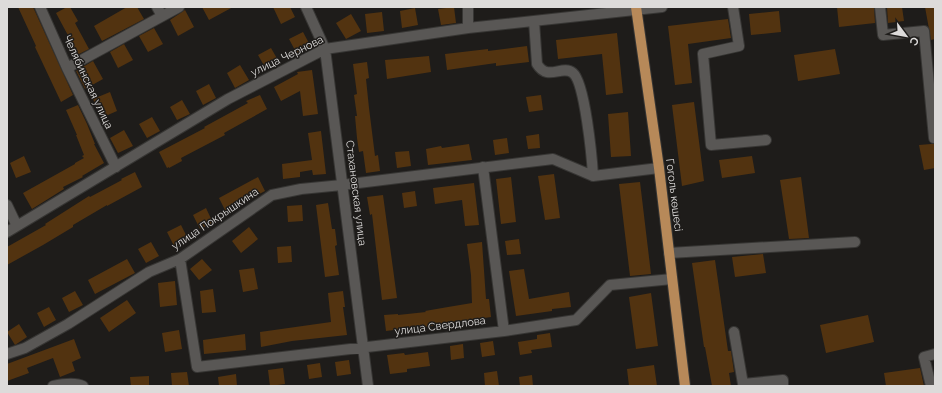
<svg xmlns="http://www.w3.org/2000/svg" width="942" height="393" font-family="Raleway,sans-serif">
<rect width="100%" height="100%" fill="#1e1c1a"/>
<path fill="#523310" d="M18 7H33L73 95 61 102 35 47 36 46Z
M67 7H70L78 21 75 23 89 49 75 56 68 43 71 41 56 13Z
M127 7H137L144 19 102 41 94 26Z
M202 7H233L209 20Z
M273 7H290L295 17 281 24Z
M454 7 456 23 441 25 438 9Z
M837 7H874L875 23 839 27Z
M887 7H902L904 21 888 23Z
M925 7H935V39L931 40Z
M415 8 418 25 402 28 400 11Z
M185 10 194 27 178 36 170 20Z
M779 11 781 32 751 35 749 14Z
M382 12 384 31 367 33 365 14Z
M351 14 361 31 346 39 336 23Z
M728 19 731 38 688 44 692 83 675 85 668 26Z
M154 28 163 44 148 52 139 36Z
M303 32 311 47 297 54 289 39Z
M617 33 623 93 606 95 602 54 558 59 556 40Z
M124 44 133 60 118 68 110 52Z
M527 46 529 62 496 66V63L447 70 445 54 488 49V51Z
M271 48 279 62 266 69 258 55Z
M835 49 840 74 798 81 794 55Z
M429 56 431 72 387 79 385 60Z
M93 61 103 79 85 89 76 71Z
M367 62 369 78 366 79 369 108 375 156 378 155 380 171 366 173 363 151 359 152 357 138 355 116H357L354 95 357 94 353 64Z
M240 65 249 80 235 88 227 73Z
M312 70 318 114 303 116 300 91 281 101 274 87 298 74 297 72Z
M209 84 216 98 203 105 196 91Z
M110 92 117 111 101 118 93 99Z
M260 95 267 109 224 133 225 135 181 158 182 161 169 168V167L167 168 159 152 205 128 204 127 248 103 246 101Z
M541 95 543 110 529 112 526 97Z
M182 100 190 114 177 120 170 107Z
M694 102 704 181 682 186 672 105Z
M78 105 87 124 95 144H94L104 163 82 176 83 177 63 187 64 189 32 209 23 193 75 164V163L84 158 82 156 84 155 76 135H77L66 110Z
M628 112 631 156 611 157 608 114Z
M152 117 160 131 147 138 139 124Z
M124 130 133 146 118 153 110 138Z
M321 131 326 174 313 175 312 170 300 172V177L283 179 282 164 312 160 308 133Z
M539 134 540 148 528 149 526 136Z
M507 138 509 153 495 155 493 140Z
M469 144 472 160 428 165 426 149 441 146 442 148Z
M931 144H935V168L924 170 919 145Z
M409 151 411 166 397 168 395 152Z
M24 156 31 172 16 178 10 163Z
M752 156 755 173 722 178 719 160Z
M135 172 142 187 107 206V205L73 225V227L43 245 7 265V247L46 225 45 224 89 196 90 197 122 180 121 179Z
M554 174 560 218 545 220 538 176Z
M258 177 265 191 240 204 241 206 227 214 219 198Z
M511 177 516 222 501 224 496 179Z
M801 177 809 238 789 239 780 180Z
M640 182 651 274 630 276 619 184Z
M474 183 479 225 465 226 462 200 435 204 433 188Z
M415 191 417 206 404 208 402 193Z
M383 195 397 298 382 300 372 214 370 215 367 197Z
M328 203 332 229H335L337 245 335 246 339 275 325 277 316 205Z
M302 205 303 221 288 222 287 206Z
M206 208 213 223 200 229 193 215Z
M181 225 189 241 175 248 167 232Z
M249 227 258 239 241 253 232 241Z
M519 239 521 254 507 255 505 241Z
M151 242 159 256 146 263 138 249Z
M482 242 486 299H489L491 317 409 329V328L386 331 384 315 398 314V315L426 312 425 311 448 307 472 303 471 275 467 244Z
M291 246 292 262 278 263 277 247Z
M763 254 766 273 735 277 732 257Z
M127 259 135 273 95 294 88 280Z
M202 259 212 270 199 280 190 269Z
M715 260 728 351H731L734 372 729 373 731 386H712L705 347H704L692 263Z
M254 268 258 289 243 292 239 270Z
M524 269 529 299 569 292 571 307 552 309V311L516 316 509 271Z
M175 281 177 305 160 307 158 283Z
M213 289 216 312 202 313 200 291Z
M75 291 83 305 69 312 62 298Z
M343 291 345 307H343L347 335 292 341 261 347 260 332 331 322 328 293Z
M651 293 658 346 636 349 629 297Z
M127 300 136 313 109 332 100 318Z
M49 307 56 320 44 327 37 313Z
M868 315 874 342 826 353 820 325Z
M19 324 27 337 15 345 7 332Z
M179 330 182 349 165 352 162 333Z
M550 333 552 347 531 350 532 353 520 355 518 342 537 339V335Z
M245 334 246 350 204 354 203 340Z
M74 339 81 358 72 362 75 371 60 377 53 358 27 368 29 373 7 381V364Z
M493 341 495 355 482 357 480 343Z
M463 344 464 358 451 360 450 346Z
M428 352 430 366 407 369V372L390 374 387 355 404 353 405 355Z
M349 360 351 374 337 376 335 362Z
M320 363 322 377 309 379 307 365Z
M654 365 657 386H629L627 369Z
M283 368 285 384 270 386 268 370Z
M920 368 924 386H886L884 373Z
M497 371 499 386H485L484 373Z
M187 372 189 386H172L171 373Z
M236 374 237 386H219L218 377Z
M532 375 533 386H520L519 377Z
M149 376V386H131L130 377Z"/>
<g fill="none" stroke-linecap="round" stroke-linejoin="round">
<defs>
<path id="minor" d="M40 7 67 68 116 167
M157 7 162 16
M306 7 325 49 368 386
M468 7V28
M733 7 739 46 703 54 711 145 766 140
M880 7 883 35 924 31 934 138H935
M534 21 537 64C548 82 562 64 573 73 585 83 592 158 593 176
M67 68 179 7
M483 167 504 331
M7 205 17 226
M7 232 228 99 325 49 468 28 662 7
M669 253 855 242
M180 259 197 367 504 331 576 320 610 285 672 279
M734 332 743 384 783 380V386
M7 354 25 348 68 324 149 272 180 259 272 195 301 189 342 185 553 159 593 176 659 168
M53 386C62 384 75 382 83 386
M931 386 924 357 935 354"/>
<path id="major" d="M636 7 659 168 685 386"/>
</defs>
<use href="#minor" stroke="#373634" stroke-width="12"/>
<use href="#major" stroke="#373634" stroke-width="12"/>
<use href="#minor" stroke="#595755" stroke-width="10"/>
<use href="#major" stroke="#b78959" stroke-width="10"/>
</g>
<g text-anchor="middle" dominant-baseline="central" stroke-width="3" stroke-linejoin="round" paint-order="stroke">
<g font-size="11" fill="#dddbda" stroke="#1e1c1a">
<text transform="translate(287 56) rotate(-26)">улица Чернова</text>
<text transform="translate(88 82) rotate(65)">Челябинская улица</text>
<text transform="translate(356 193) rotate(83)">Стахановская улица</text>
<text transform="translate(674 195) rotate(83)">Гоголь көшесі</text>
<text transform="translate(215 219) rotate(-34)">улица Покрышкина</text>
<text transform="translate(440 326) rotate(-7)">улица Свердлова</text>
</g>
</g>
<rect width="942" height="393" fill="none" stroke="#dddbda" stroke-width="16"/>
<g transform="translate(906 36) rotate(122)" stroke="#1e1c1a" stroke-width="3" paint-order="stroke">
<path d="M0-3L7 15L0 10L-7 15Z" fill="#dddbda"/>
<text y="-6" font-size="11" font-weight="bold" text-anchor="middle" fill="#dddbda">С</text>
</g>
</svg>
